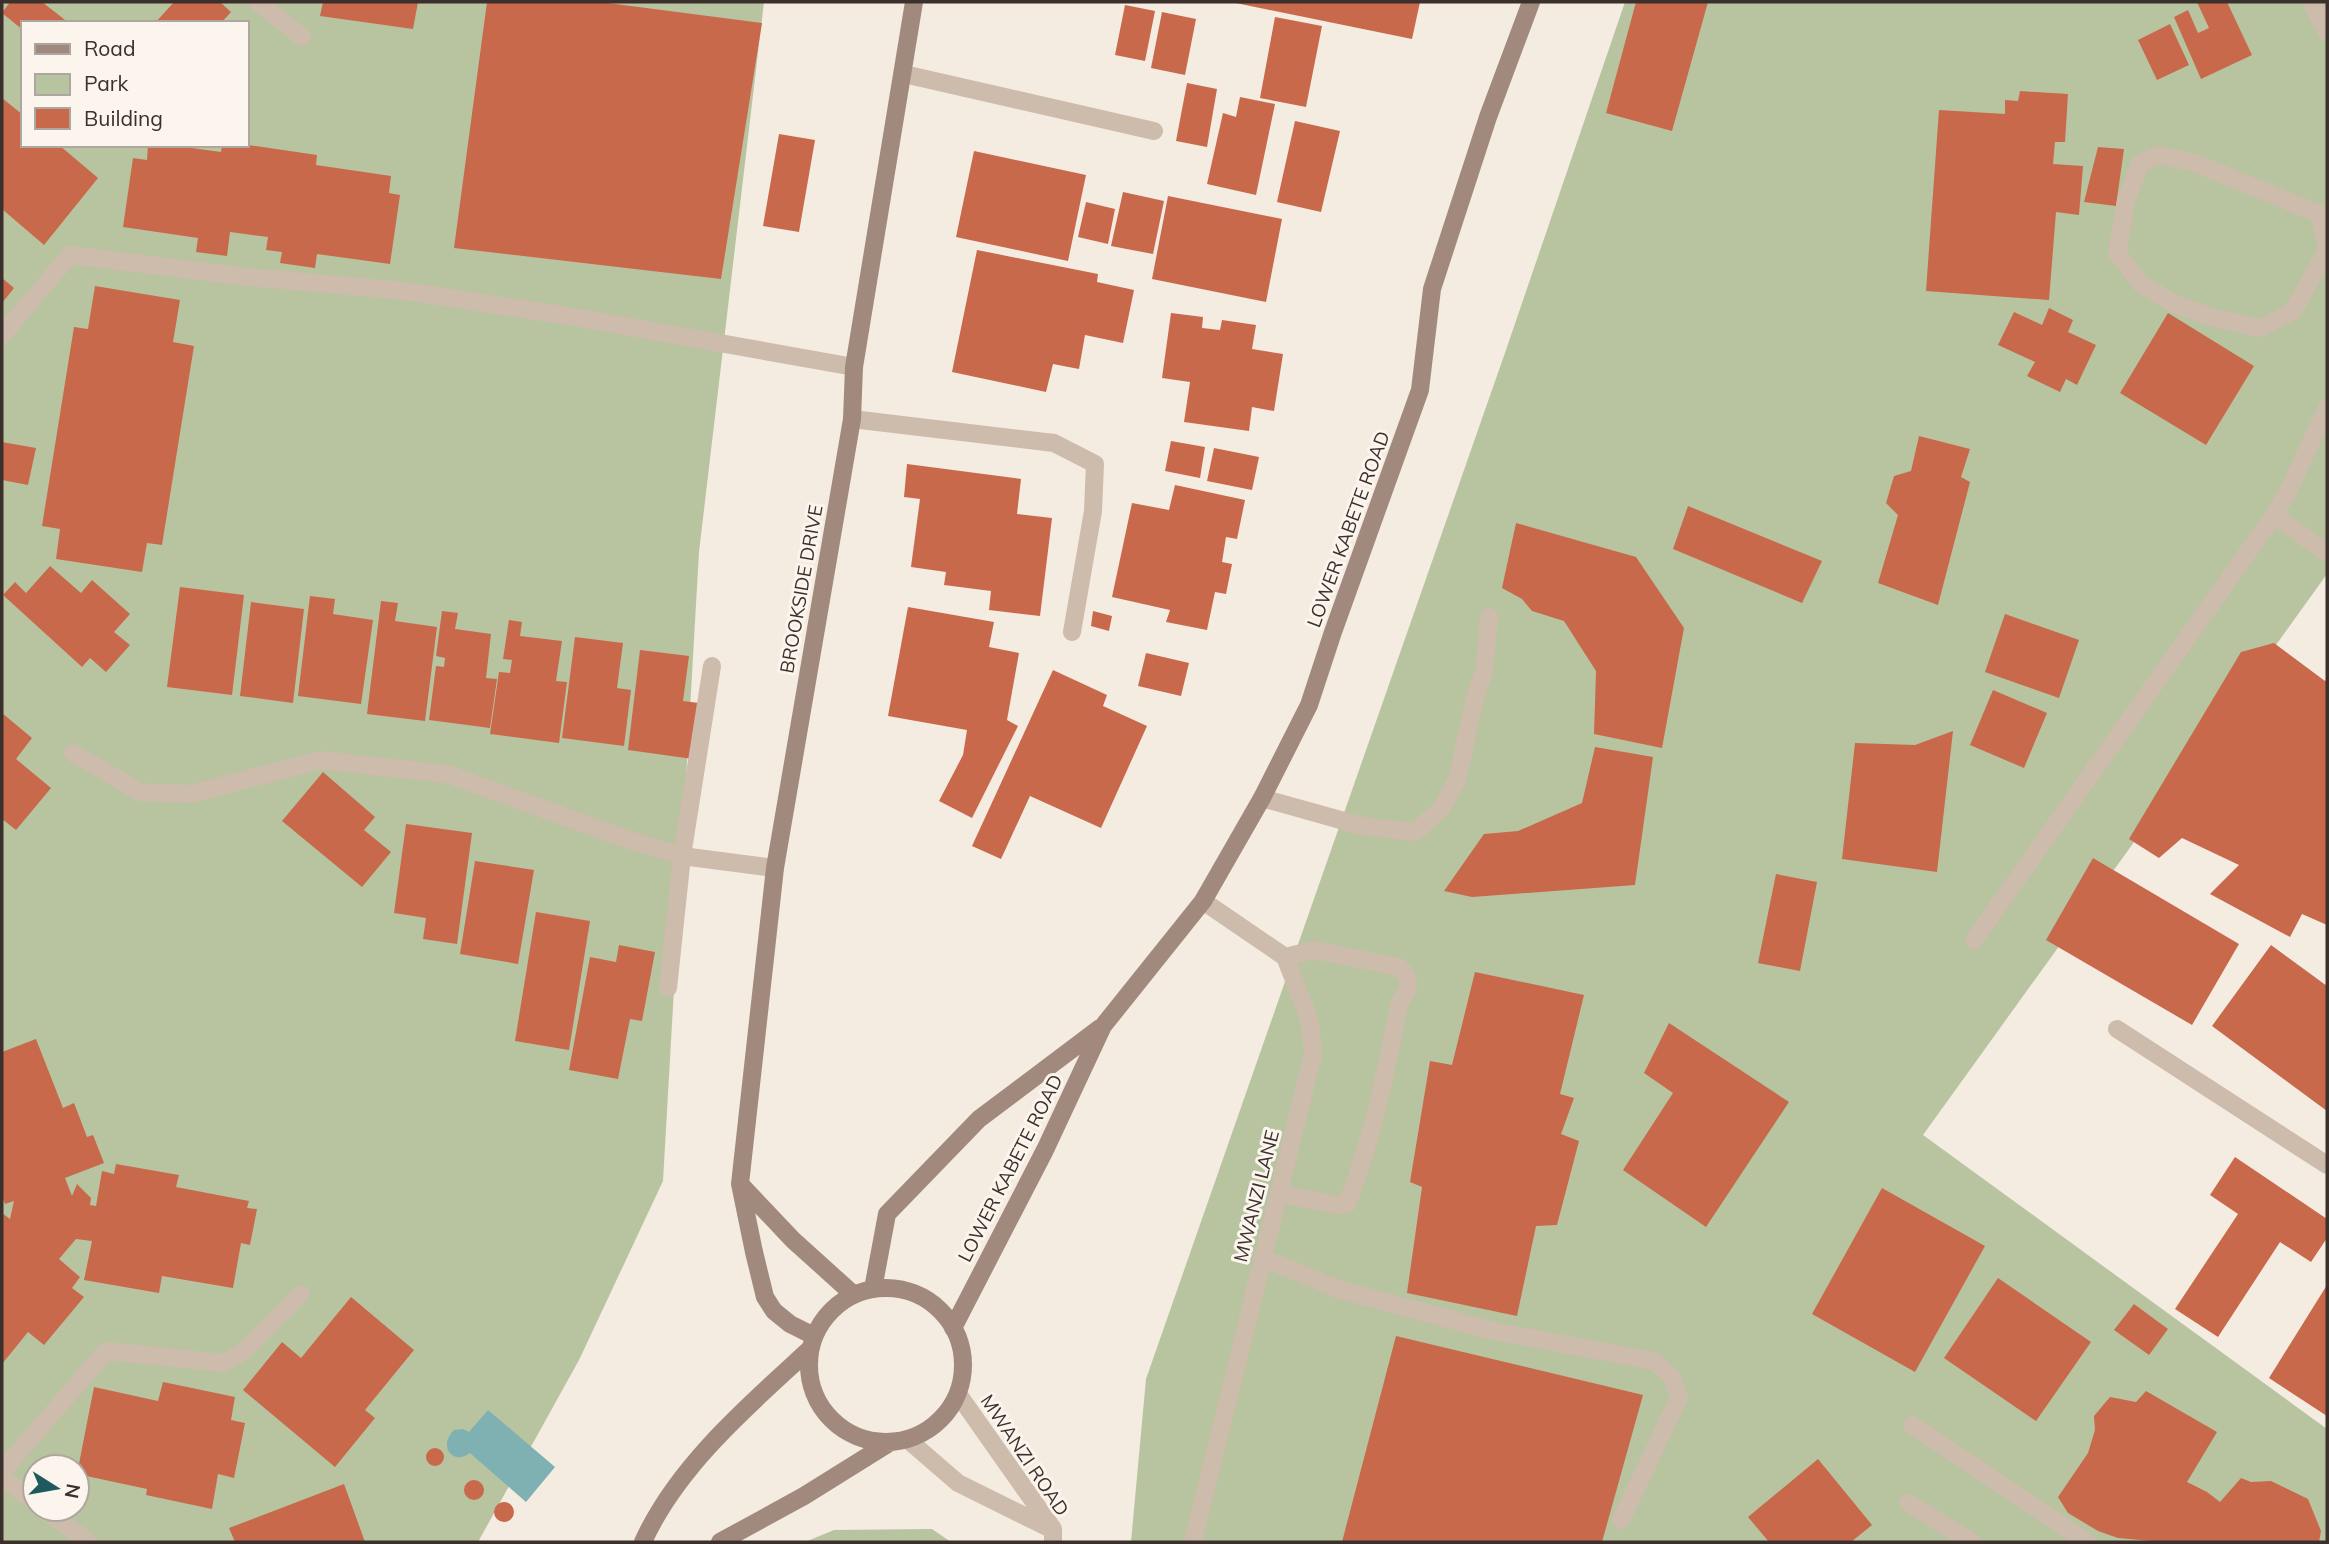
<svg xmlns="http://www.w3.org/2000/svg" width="2329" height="1544" font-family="Mulish,sans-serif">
<rect width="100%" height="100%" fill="#f4ebe1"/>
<path fill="#b8c4a0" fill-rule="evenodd" d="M2 2H764L699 552 663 1181 579 1360 478 1542H2ZM23 23H247V145H23ZM35 1467H77V1509H35Z
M1625 2H2327V574L1923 1135 2327 1429V1542H1131L1146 1379 1506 350Z
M932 1529 951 1542H805L834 1530Z"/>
<path fill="#7fb0b2" d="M488 1410 555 1467 526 1502 470 1453C452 1466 438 1446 454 1430L463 1429 469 1432Z"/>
<path fill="#c8694b" d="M10 2H42L69 23H23V30L2 13Z
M174 2H220L231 12 221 23H155Z
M323 2H418L413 29 320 16Z
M487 2H600L762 23 721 279 454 248Z
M1231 2H1420L1412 39Z
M1636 2H1708L1672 131 1606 113Z
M2197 2H2227L2252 55 2201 79 2174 17 2188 10 2198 33 2209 28Z
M1125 5 1155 11 1145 61 1115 55Z
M1162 12 1196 19 1185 75 1151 68Z
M1275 17 1322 26 1306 107 1260 98Z
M2170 24 2189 65 2157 80 2138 40Z
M1187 83 1217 89 1207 147 1176 141Z
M2020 91 2068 94 2065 142H2055L2053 164 2083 166 2079 215 2056 212 2049 300 1926 291 1939 110 2005 114V100L2018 101Z
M1240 97 1275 104 1256 195 1207 184 1223 113 1236 117Z
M2 98 23 115V145H59L98 178 44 245 2 209Z
M1295 121 1340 131 1321 212 1277 202Z
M779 134 815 140 799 232 763 226Z
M148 145H170L221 152 222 145H248L317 155 316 165 391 176 389 193 400 195 390 264 317 254 315 268 280 263 282 252 266 250 268 237 230 232 227 256 196 252 198 238 123 227 133 158 147 160Z
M2098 147 2124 149 2116 206 2084 202Z
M974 151 1086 175 1068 261 956 237Z
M1123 192 1164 201 1153 254 1111 246Z
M1168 196 1282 219 1266 302 1152 279Z
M1086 202 1115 209 1108 244 1078 237Z
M977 250 1098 274 1097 282 1134 290 1123 343 1085 335 1079 369 1053 364 1046 392 952 372Z
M2 278 14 288 2 303Z
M95 286 180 300 173 342 194 346 162 545 147 543 142 572 56 559 60 529 42 526 74 327 88 329Z
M2049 308 2073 320 2068 332 2096 345 2077 385 2066 379 2060 392 2027 376 2035 362 1998 345 2014 312 2042 325Z
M1171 313 1203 317 1202 328 1220 330 1222 320 1256 325 1252 349 1283 354 1274 411 1252 407 1249 431 1184 422 1190 382 1162 378Z
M2168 313 2254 366 2206 445 2120 393Z
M1919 436 1970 449 1961 477 1970 482 1938 605 1878 583 1898 515 1886 503 1894 476 1911 471Z
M1171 441 1205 447 1200 478 1165 471Z
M2 442 36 448 28 485 2 480Z
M1214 448 1259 457 1252 490 1207 481Z
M907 464 1021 479 1017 514 1052 518 1040 616 989 610 991 591 944 585 946 572 911 567 920 499 904 497Z
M1175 485 1245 500 1237 539 1226 537 1222 562 1232 564 1226 594 1215 592 1207 630 1166 622 1170 610 1112 597 1132 503 1169 510Z
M1688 506 1822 561 1802 603 1673 549Z
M1516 523 1636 557 1684 628 1662 748 1594 734 1596 671 1564 621 1532 611 1522 599 1502 588Z
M50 566 81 593 92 580 130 614 114 632 130 645 106 672 90 658 82 667 3 595 15 582 26 593Z
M180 587 244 595 232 695 167 687Z
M310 596 335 599 333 614 373 620 361 704 298 696Z
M381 601 398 603 395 621 437 627 425 721 367 714Z
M251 602 304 609 293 703 240 696Z
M908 607 994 622 989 647 1019 653 1007 720 1018 726 972 818 939 801 963 755 967 730 888 716Z
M442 611 458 613 455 629 491 634 486 678 497 679 490 728 429 720 436 666 444 667 445 658 436 656Z
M1093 611 1112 616 1109 631 1091 626Z
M2005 614 2079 640 2059 698 1985 672Z
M509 620 522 622 520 636 562 641 556 681 567 682 559 743 490 734 499 672 510 673 512 660 503 659Z
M575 637 623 643 617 688 631 690 624 746 562 738Z
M2274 643 2325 681 2327 679V925L2302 914 2290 937 2210 894 2239 865 2182 838 2159 858 2129 839 2241 652Z
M640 650 689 656 683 701 699 703 693 759 628 750Z
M1146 653 1189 663 1181 696 1138 686Z
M1053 670 1107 695 1103 706 1147 726 1101 828 1030 796 1001 859 972 846Z
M1993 690 2047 713 2024 768 1970 745Z
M2 713 32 738 16 759 51 788 16 830 2 819Z
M1953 731 1937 872 1842 859 1855 743 1915 745Z
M1595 747 1653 757 1635 885 1472 897 1444 891 1484 834 1518 831 1582 803Z
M323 772 375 817 364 830 391 852 362 887 282 821Z
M406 824 472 833 457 944 423 939 426 918 394 913Z
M2093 858 2239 944 2192 1025 2046 940Z
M475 861 534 870 518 964 460 954Z
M1776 874 1817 882 1800 971 1758 963Z
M536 912 590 921 569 1050 515 1041Z
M619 945 655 952 642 1021 630 1019 618 1079 569 1070 590 957 616 962Z
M2271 945 2327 986V1111L2212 1026Z
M1475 972 1584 995 1560 1094 1574 1098 1561 1134 1579 1141 1557 1225 1536 1226 1517 1316 1407 1293 1422 1187 1410 1182 1430 1061 1452 1065Z
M1669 1023 1789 1102 1706 1227 1623 1170 1673 1093 1644 1073Z
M36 1039 63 1108 74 1103 87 1137 93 1135 104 1163 65 1178 72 1196 77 1184 91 1198 90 1205 96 1206 102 1171 114 1174 116 1164 179 1175 176 1187 249 1201 247 1208 257 1209 250 1245 241 1243 233 1288 162 1276 159 1293 84 1280 92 1241 76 1239 59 1259 80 1277 72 1288 84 1297 44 1345 28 1332 2 1364V1213L10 1219 14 1201 5 1204 2 1196V1052Z
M2235 1157 2327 1219V1238L2311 1262 2280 1242 2218 1337 2175 1309 2238 1214 2210 1195Z
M1882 1188 1985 1246 1915 1372 1812 1314Z
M1998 1278 2091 1342 2036 1421 1944 1358Z
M2327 1285V1416L2269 1378Z
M351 1297 414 1350 365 1410 375 1418 335 1467 243 1390 282 1342 301 1358Z
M2134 1304 2168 1329 2149 1355 2114 1330Z
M1396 1336 1643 1395 1602 1542H1342Z
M163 1382 235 1397 231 1420 245 1423 234 1478 218 1474 212 1509 146 1495 147 1489 77 1474 94 1387 158 1401Z
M2146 1391 2217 1432 2187 1482 2207 1492 2220 1502 2241 1478 2251 1482 2271 1481 2308 1499 2321 1531 2319 1542H2162L2118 1538 2098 1531 2068 1513 2058 1497 2088 1453 2095 1430 2094 1416 2110 1397 2136 1402Z
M426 1457a9 9 0 1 1 18 0a9 9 0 1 1-18 0Z
M1818 1459 1872 1525 1851 1542H1769L1748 1517Z
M464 1490a10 10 0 1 1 20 0a10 10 0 1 1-20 0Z
M344 1484 365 1542H235L229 1528Z
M494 1512a10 10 0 1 1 20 0a10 10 0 1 1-20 0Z"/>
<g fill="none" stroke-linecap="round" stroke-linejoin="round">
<path stroke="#cdbbac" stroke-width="18" d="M904 74 1154 131
M2327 247 2319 214 2195 163 2159 155 2141 163 2126 200 2117 253 2141 284 2175 304 2211 317 2260 328 2293 311 2327 250
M73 753 140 792 191 794 320 760 447 774 629 840 682 856 775 868
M1262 798 1362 826 1415 832 1441 809 1457 781 1475 697 1484 672 1489 617
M668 988 682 856 712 666
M1279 1194 1338 1205 1347 1204C1372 1140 1386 1072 1399 1005 1401 997 1408 993 1408 986 1409 978 1404 973 1399 967L1314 950 1285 957
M1263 1258 1338 1289 1493 1331 1654 1361 1672 1377 1679 1398 1621 1520"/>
<path stroke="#cdbbac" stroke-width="18" d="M258 2 302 37
M2311 2 2327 32
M2 335 70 255 248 277 404 291 568 316 854 367
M2327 408 2287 493 2274 515 2327 553
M852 419 1054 443 1095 464 1093 511 1072 632
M1974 940 2274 515
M2117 1029 2327 1165
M958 1394 1053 1529V1542
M1912 1425 2087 1542
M907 1439 958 1483 1049 1528
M2 1471 106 1351 223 1363 242 1353 301 1294
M2 1477 35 1502
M1908 1503 1972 1542
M44 1509 88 1542
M1193 1542 1313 1054 1311 1030 1306 1011 1285 957 1203 901"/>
<path stroke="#a18a7d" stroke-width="18" d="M740 1184 793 1240 854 1295
M809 1365a77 77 0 1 1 154 0a77 77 0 1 1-154 0Z
M873 1289 887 1214 979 1119 1100 1028
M953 1328 1045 1150 1103 1026 1203 901 1262 798 1309 705 1333 632 1420 390 1432 289 1488 117 1531 2
M814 1336 790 1324 774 1311 765 1297 754 1252 740 1184 775 868 852 419 854 367 914 2
M643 1542C677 1466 750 1404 810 1349
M720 1542 804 1496 889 1443"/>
</g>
<g text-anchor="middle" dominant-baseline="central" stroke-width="6" stroke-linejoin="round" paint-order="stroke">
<g font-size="19" fill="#3b302b" stroke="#fbf5ee">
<text transform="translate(1348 529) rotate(-70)">LOWER KABETE ROAD</text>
<text transform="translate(801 589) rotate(-80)">BROOKSIDE DRIVE</text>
<text transform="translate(1010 1168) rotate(-63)">LOWER KABETE ROAD</text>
<text transform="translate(1256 1196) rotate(-76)">MWANZI LANE</text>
<text transform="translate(1025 1455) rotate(56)">MWANZI ROAD</text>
</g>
</g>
<rect width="2329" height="1544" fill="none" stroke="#3b302b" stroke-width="7"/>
<rect x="21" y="21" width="228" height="126" fill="#fbf5ee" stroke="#aea6a0" stroke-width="2"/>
<rect x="35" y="44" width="35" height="10" fill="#a18a7d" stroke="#aea6a0" stroke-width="2"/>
<text x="84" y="56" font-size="21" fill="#3b302b">Road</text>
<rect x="35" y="74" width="35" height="21" fill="#b8c4a0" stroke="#aea6a0" stroke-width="2"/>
<text x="84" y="91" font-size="21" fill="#3b302b">Park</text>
<rect x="35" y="108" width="35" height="21" fill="#c8694b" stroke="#aea6a0" stroke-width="2"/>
<text x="84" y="126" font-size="21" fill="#3b302b">Building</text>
<g transform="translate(56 1488) rotate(101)"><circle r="33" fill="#fbf5ee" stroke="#aea6a0" stroke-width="2"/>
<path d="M0-5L12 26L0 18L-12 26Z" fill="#1f5a5e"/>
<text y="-10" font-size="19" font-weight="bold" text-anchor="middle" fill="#3b302b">N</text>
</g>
</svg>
